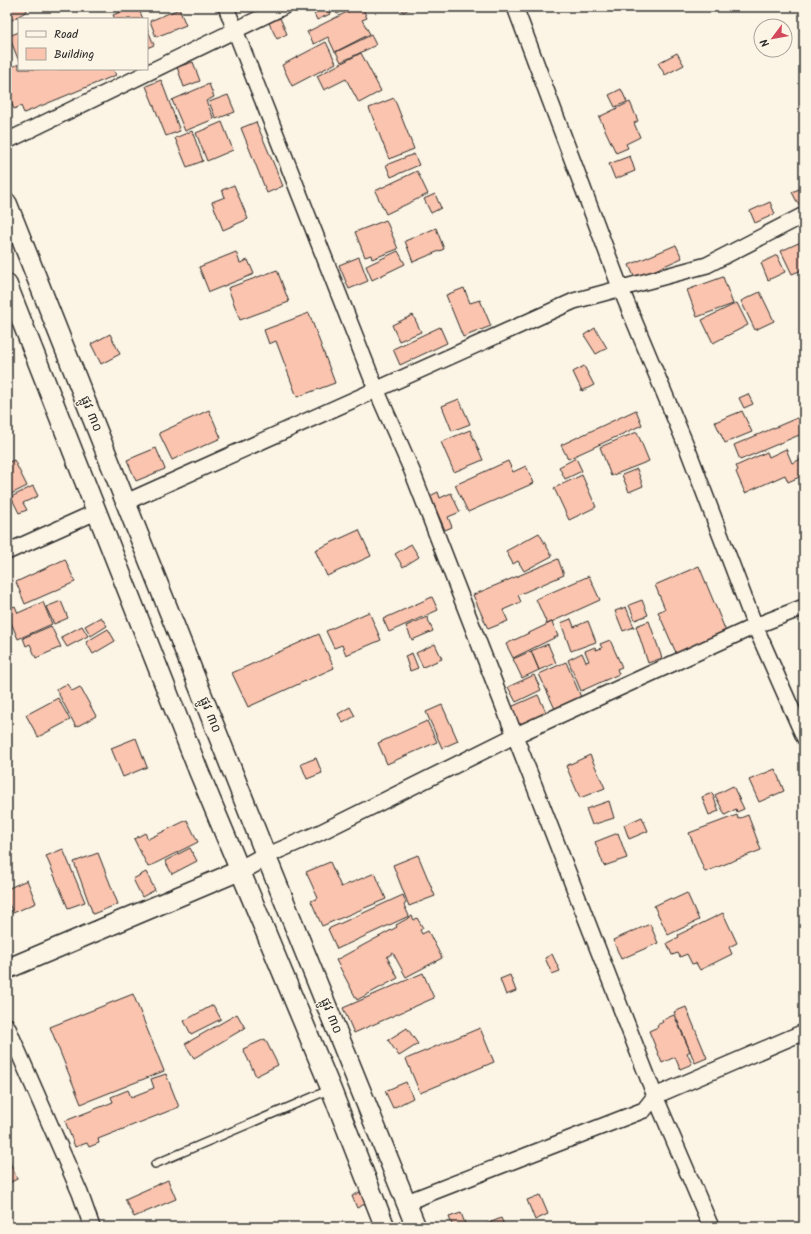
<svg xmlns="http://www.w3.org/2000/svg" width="811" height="1234" font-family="Kalam,'Noto Sans Khmer',sans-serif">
<rect width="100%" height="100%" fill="#fcf5e5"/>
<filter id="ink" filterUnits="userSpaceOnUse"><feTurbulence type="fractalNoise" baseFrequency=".025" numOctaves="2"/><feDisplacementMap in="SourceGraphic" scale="8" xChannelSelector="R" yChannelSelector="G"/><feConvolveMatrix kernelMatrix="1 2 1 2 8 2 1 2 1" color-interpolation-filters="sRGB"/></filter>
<g filter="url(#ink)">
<path fill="#fbc4ae" stroke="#2b2b2b" d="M7 7H25L27 11 7 23Z
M132 7H138L143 19H115L113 15Z
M322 7H327L330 14 317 20 313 11Z
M333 7H350L337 14Z
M357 7H362L367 18 362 20 370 34 335 52 328 37 314 44 307 32Z
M400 7H413L403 12Z
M179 9 186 25 156 37 150 21Z
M280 18 287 34 277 39 269 23Z
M147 28 154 45 147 48Z
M19 32V59H18L9 36Z
M371 35 376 45 341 62 336 52Z
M326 42 336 63 292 86 282 65Z
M361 53 381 91 359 103 346 79 324 90 317 76Z
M677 53 684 65 665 75 658 63Z
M193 62 200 81 184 87 177 67Z
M19 64V69H113L116 75 24 113 21 106 14 109 7 93V69Z
M161 80 180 131 166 136 146 86Z
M209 84 214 97 206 101 214 119 185 131 172 100Z
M621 89 627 102 615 107 609 95Z
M228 95 235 112 216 119 209 102Z
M394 98 414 149 389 159 369 108Z
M630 102 638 121 634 123 640 137 626 144 628 148 616 153 599 117Z
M222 122 233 150 207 161 196 133Z
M256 122 283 186 267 193 241 128Z
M192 131 203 161 187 167 175 138Z
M414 154 419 165 391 177 386 165Z
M630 156 635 171 615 179 609 164Z
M417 171 428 194 386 214 375 191Z
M234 185 248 219 223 230 212 202 225 197 222 190Z
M804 187V202L798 204 792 192Z
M435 194 441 208 431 213 424 199Z
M770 202 775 214 755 223 750 211Z
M386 220 398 249 372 259 371 255 365 257 355 232Z
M436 228 444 249 413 262 405 241Z
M803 241 804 269 792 274 781 251Z
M676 245 682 258 635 279 629 265Z
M398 251 405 264 372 280 366 266Z
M236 252 240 263 248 260 254 274 209 292 199 267Z
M777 255 785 272 768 280 761 263Z
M359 257 368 281 349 289 339 265Z
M277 270 289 302 240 320 228 288Z
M723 277 733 304 697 317 687 290Z
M464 288 470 303 480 300 491 326 463 337 446 295Z
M760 292 774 321 755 330 741 301Z
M737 303 748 325 713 343 702 320Z
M309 313 335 383 297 397 276 341 269 344 264 330Z
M413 315 421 332 399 341 392 325Z
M440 327 447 343 400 365 393 349Z
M595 328 607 348 596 354 584 335Z
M110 334 120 354 101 364 91 344Z
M584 366 594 385 582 391 573 372Z
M748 394 753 404 744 408 739 398Z
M459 399 470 424 452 431 442 406Z
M209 410 221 438 172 460 159 433Z
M636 410 642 425 568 459 561 445Z
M742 411 752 432 725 443 715 422Z
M804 415V433L740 460 734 445Z
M470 430 483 460 454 472 441 442Z
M637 432 649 461 611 476 600 447Z
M156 448 165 469 136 481 127 460Z
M786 449 792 463 804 458V475L788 482 785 475 745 493 736 472 738 470 736 466 767 452 769 457Z
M576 458 582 471 565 479 559 467Z
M14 460 27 486 7 496V463Z
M508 461 513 472 526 466 534 483 468 512 455 485Z
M637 469 643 486 629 492 622 475Z
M582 475 596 507 569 520 554 488Z
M33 486 38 496 23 503 27 510 19 513 11 497Z
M438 492 440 498 451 493 460 512 448 517 452 527 445 530 430 496Z
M359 530 371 556 327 576 315 550Z
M539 533 552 556 524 571 518 561 513 564 506 551Z
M411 544 419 557 403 567 395 554Z
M65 559 75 582 25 604 16 582Z
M558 559 564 575 518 595 521 602 503 610 508 621 488 629 473 595Z
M699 566 727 634 677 655 658 612 665 609 655 585Z
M589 576 600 600 547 624 536 599Z
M432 597 438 610 389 632 383 619Z
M642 600 648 615 635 620 629 605Z
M61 601 68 618 54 624 46 607Z
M43 602 52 624 18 639 10 620 7 621V609L15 606 18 613Z
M626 607 634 627 623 631 615 611Z
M369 612 381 640 346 655 342 645 334 648 326 631Z
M101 617 107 626 91 636 85 626Z
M427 617 433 631 412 640 406 626Z
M571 619 574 627 588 621 596 642 571 651 561 623Z
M649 621 662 658 648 663 636 626Z
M552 622 558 636 513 658 506 644Z
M51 626 61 647 36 658 30 644 26 646 23 638Z
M82 626 88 636 67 647 61 637Z
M108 629 115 641 93 654 86 642Z
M319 634 334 668 248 707 232 673Z
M610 640 622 667 617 669 619 674 581 691 568 660 582 653 586 662 589 661 585 651 595 647 596 650 602 648 600 644Z
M435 644 442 659 423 667 416 653Z
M548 644 556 663 539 670 531 651Z
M531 651 539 670 522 678 513 659Z
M412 653 418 668 410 671 405 656Z
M566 662 581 697 555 709 539 674Z
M534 675 541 690 516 702 508 687Z
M67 684 72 691 80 687 96 716 76 727 56 689Z
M538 695 547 714 519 726 511 707Z
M58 698 70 720 38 737 26 715Z
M442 705 458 741 442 748 426 712Z
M350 707 355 716 343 723 338 714Z
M427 721 437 742 387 764 378 743Z
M136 738 147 767 123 777 111 748Z
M590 755 605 788 580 798 566 766Z
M316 758 322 773 307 779 301 764Z
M775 769 784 791 759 802 749 780Z
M733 786 744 809 737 812 736 809 725 815 715 795Z
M712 793 719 811 709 815 702 797Z
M609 801 614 818 592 825 586 809Z
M737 815 738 819 748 815 761 850 705 872 689 833Z
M642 817 648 831 629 839 624 825Z
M187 820 198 842 148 867 134 839 145 833 148 839Z
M618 833 627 858 604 866 595 842Z
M190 848 197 861 172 874 165 861Z
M63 849 85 902 68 908 46 856Z
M98 853 118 904 93 914 74 862Z
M418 855 435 896 409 906 393 865Z
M330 862 341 887 375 873 386 899 322 926 311 901 318 898 306 872Z
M146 872 155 890 142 897 133 879Z
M27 880 36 903 13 913 7 900V889Z
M687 893 699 920 668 935 654 906 671 898 672 900Z
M403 895 406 903 404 905 409 916 337 949 328 929Z
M723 913 737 943 729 947 732 954 700 970 696 963 692 964 687 954 680 957 678 953 672 955 667 943 679 937 678 935Z
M412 916 414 920 417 918 423 928 420 930 422 934 428 931 442 958 406 977 393 953 387 957 398 978 357 1000 336 960 397 927 396 925Z
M650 924 658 943 621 959 613 940Z
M552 954 560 971 552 974 545 958Z
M423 973 434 998 354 1033 343 1008Z
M510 975 516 991 506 995 500 979Z
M133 994 164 1071 81 1104 50 1027Z
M213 1005 221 1019 191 1034 184 1021Z
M686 1007 707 1058 695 1063 674 1012Z
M237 1014 245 1028 194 1058 185 1044Z
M674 1015 690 1051 687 1053 692 1064 680 1069 675 1057 662 1063 649 1031 658 1027 657 1025 663 1022 662 1020Z
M407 1028 418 1044 399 1056 388 1040Z
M480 1028 494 1062 420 1093 406 1059Z
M265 1039 278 1065 256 1076 243 1049Z
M166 1074 179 1107 98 1139 99 1143 89 1147 87 1143 75 1147 65 1121 113 1102 111 1097 128 1090 131 1097 154 1088 151 1079Z
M406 1082 413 1098 393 1108 385 1091Z
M9 1160 17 1179 7 1184V1161Z
M168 1180 176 1199 134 1217 125 1199Z
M360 1192 365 1204 357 1208 352 1196Z
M540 1195 548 1214 535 1220 527 1200Z
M461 1213 466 1226 453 1227 449 1217Z
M501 1218 505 1227H480Z"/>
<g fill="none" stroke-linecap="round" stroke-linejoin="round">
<defs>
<path id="service" d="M155 1164 331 1089"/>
<path id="minor" d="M226 7 376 389 412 471 655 1096 711 1227
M515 7 620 287 688 450 755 626 804 737
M7 141 283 7
M126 502 574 301 707 265 804 215
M7 552 96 512
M266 856 319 833 514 736 755 626 804 607
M7 1026 80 1193 92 1227
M407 1202 644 1110 655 1096 804 1032"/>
<path id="tertiary" d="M7 203 266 856 416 1227
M7 284 199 772 331 1089 385 1227
M7 969 241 870 266 856"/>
</defs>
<use href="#service" stroke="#2b2b2b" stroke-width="10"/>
<use href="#minor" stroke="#2b2b2b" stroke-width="18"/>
<use href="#tertiary" stroke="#2b2b2b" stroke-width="22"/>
<use href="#service" stroke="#fcf5e5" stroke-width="7"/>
<use href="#minor" stroke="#fcf5e5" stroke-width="15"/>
<use href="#tertiary" stroke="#fcf5e5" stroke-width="19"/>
</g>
</g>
<g text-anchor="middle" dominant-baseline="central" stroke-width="3" stroke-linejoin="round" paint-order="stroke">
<g font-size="13" fill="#2b2b2b" stroke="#fcf5e5">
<text transform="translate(91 414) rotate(68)">ផ្លូវ ៣០</text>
<text transform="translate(210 715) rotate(68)">ផ្លូវ ៣០</text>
<text transform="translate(331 1016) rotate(68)">ផ្លូវ ៣០</text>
</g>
</g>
<rect width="811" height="1234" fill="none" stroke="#fcf5e5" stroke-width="24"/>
<rect x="12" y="12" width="787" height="1210" fill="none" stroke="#2b2b2b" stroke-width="1.5" filter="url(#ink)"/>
<rect x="18" y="18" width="130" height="52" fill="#fcf5e5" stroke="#a8a49b"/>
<rect x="26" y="31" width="20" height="6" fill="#fcf5e5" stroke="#a8a49b"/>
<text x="54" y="38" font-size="12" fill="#2b2b2b">Road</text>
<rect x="26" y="48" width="20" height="12" fill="#fbc4ae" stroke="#a8a49b"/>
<text x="54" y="58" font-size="12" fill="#2b2b2b">Building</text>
<g transform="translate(773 38) rotate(238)"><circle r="19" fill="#fcf5e5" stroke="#a8a49b"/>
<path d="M0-3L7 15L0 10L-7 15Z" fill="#d1495b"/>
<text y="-6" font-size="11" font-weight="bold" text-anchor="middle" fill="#2b2b2b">N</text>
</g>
</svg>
